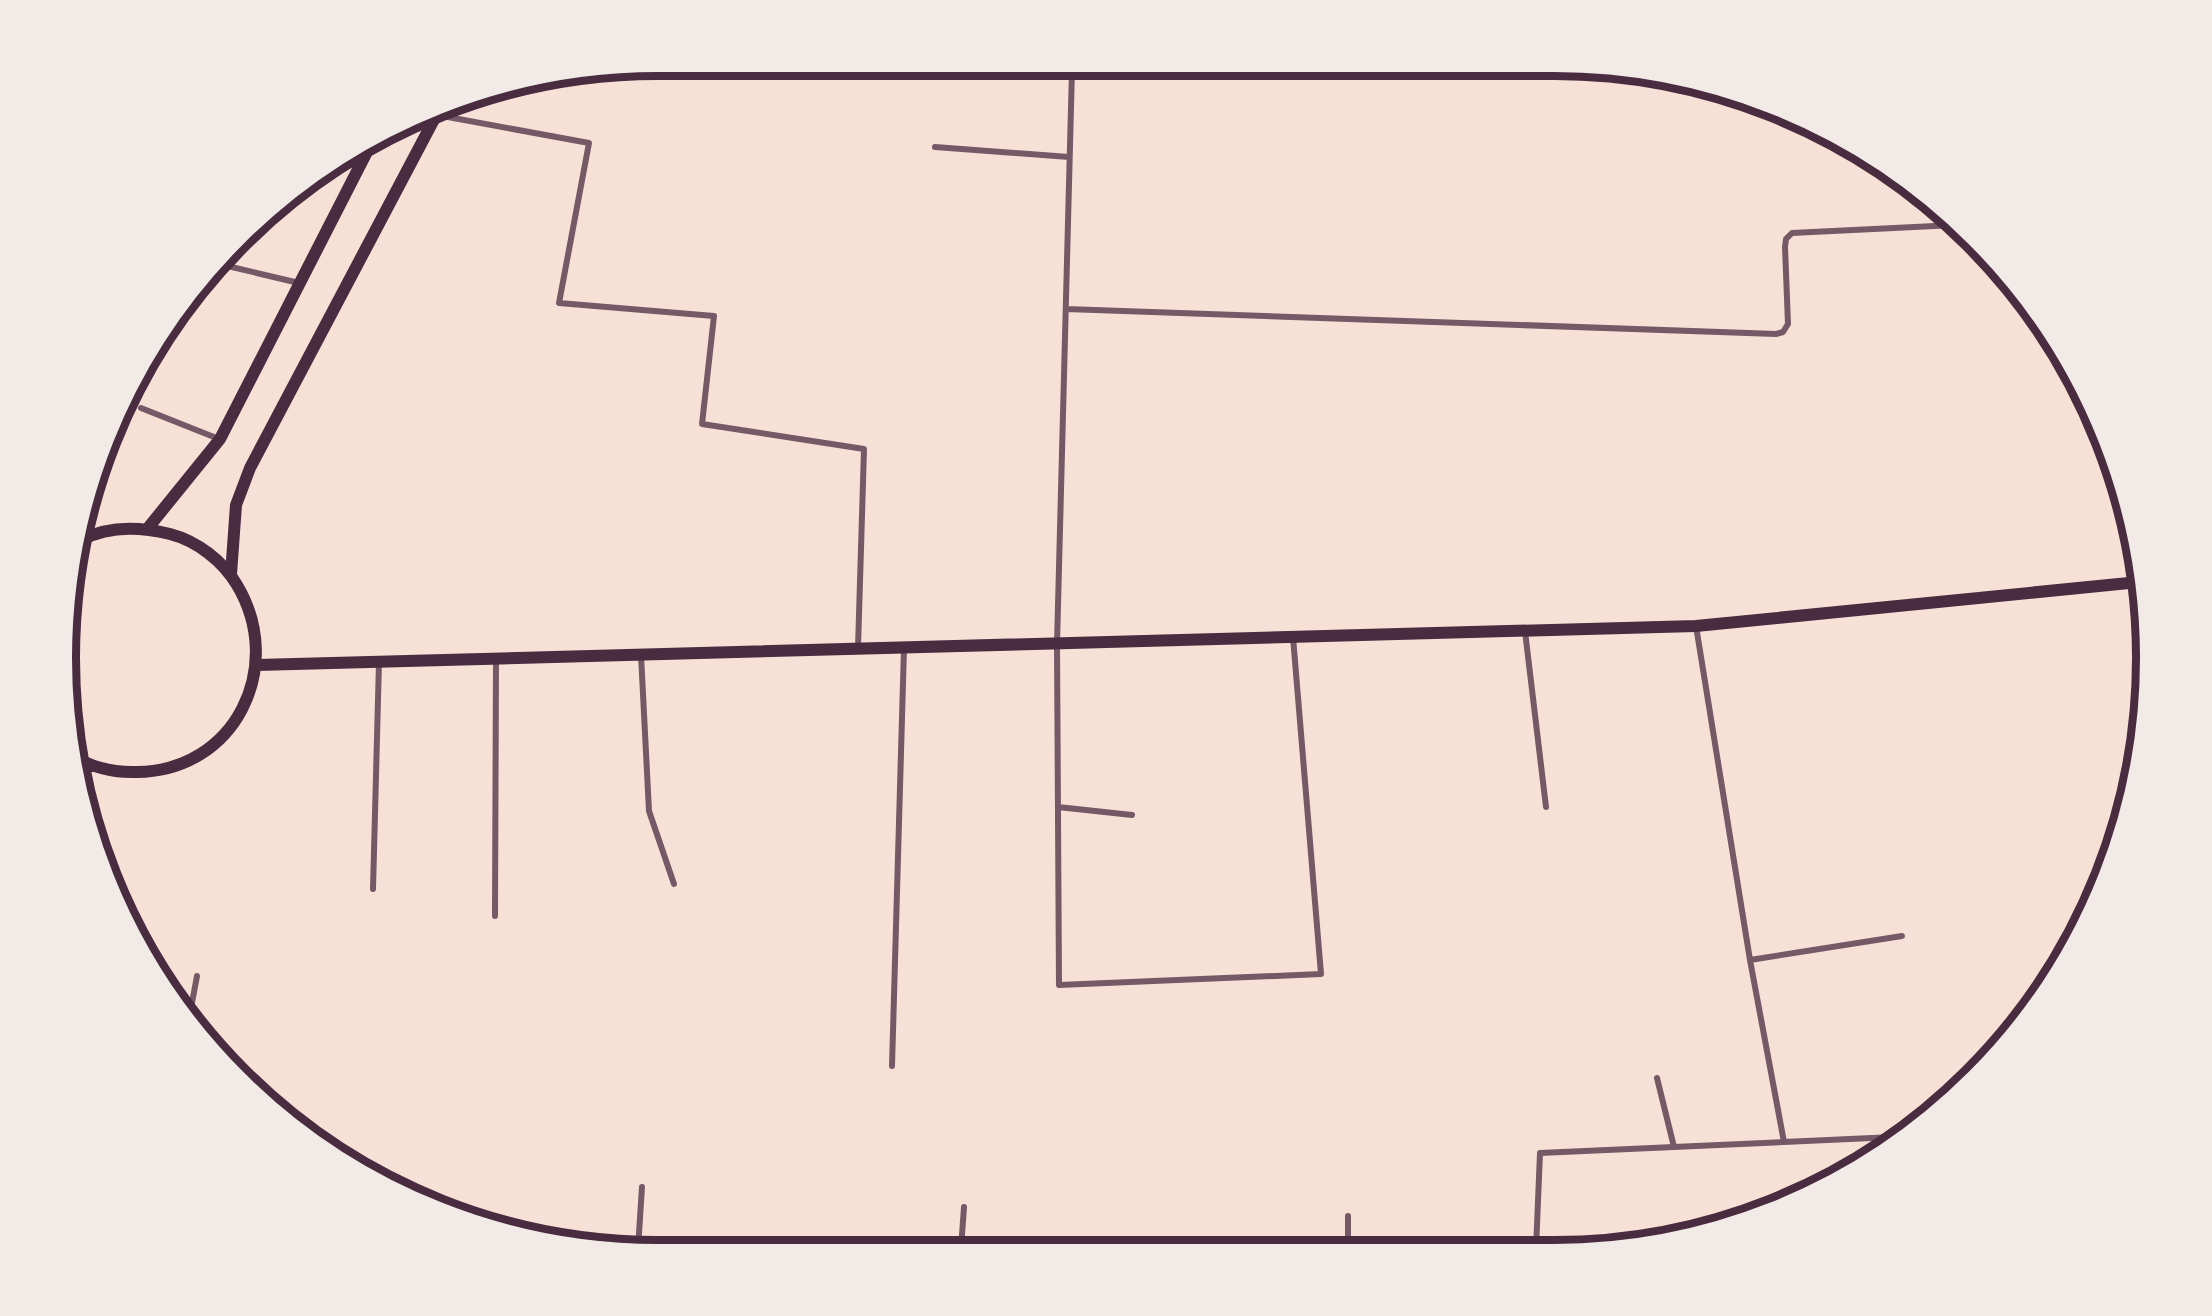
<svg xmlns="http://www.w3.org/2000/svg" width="2212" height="1316" font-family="Montserrat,sans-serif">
<rect width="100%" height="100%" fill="#f7e1d7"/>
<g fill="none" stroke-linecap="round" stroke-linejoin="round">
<path stroke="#755966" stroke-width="6" d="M1072 69 1057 644 1059 985 1321 974 1293 637
M437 115 589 143 559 303 714 316 702 424 864 449 858 648
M935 147 1069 157
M219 264 299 283
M1066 309 1776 334 1783 332 1788 324 1785 247 1786 239 1792 233 1955 225
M141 408 219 439
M1696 626 1750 960 1784 1142
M1525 631 1546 807
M641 655 649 811 674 884
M1058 807 1132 815
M373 889 379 662
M495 916 496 659
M1750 960 1902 936
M189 1019 197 976
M892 1066 904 648
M1657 1078 1674 1147
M638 1249 642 1187
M961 1249 964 1207
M1348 1249V1216
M1536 1249 1540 1153 1894 1137"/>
<path stroke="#4a2c40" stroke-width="12" d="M148 528 220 439 372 142
M231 574 236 505 250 468 439 110
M257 665 1696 626 2139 582
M76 758C95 768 115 773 137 772 235 771 286 667 237 585 223 561 197 541 170 534 141 527 109 525 82 540
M79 779 88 765"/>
</g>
<path d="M0 0H2212V1316H0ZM658 76H1554A582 582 0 0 1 2136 658V658A582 582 0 0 1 1554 1240H658A582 582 0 0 1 76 658V658A582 582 0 0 1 658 76Z" fill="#f1eae7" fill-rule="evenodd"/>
<path fill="none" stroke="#4a2c40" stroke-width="8" d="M658 76H1554A582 582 0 0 1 2136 658V658A582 582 0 0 1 1554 1240H658A582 582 0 0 1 76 658V658A582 582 0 0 1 658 76Z"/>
</svg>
